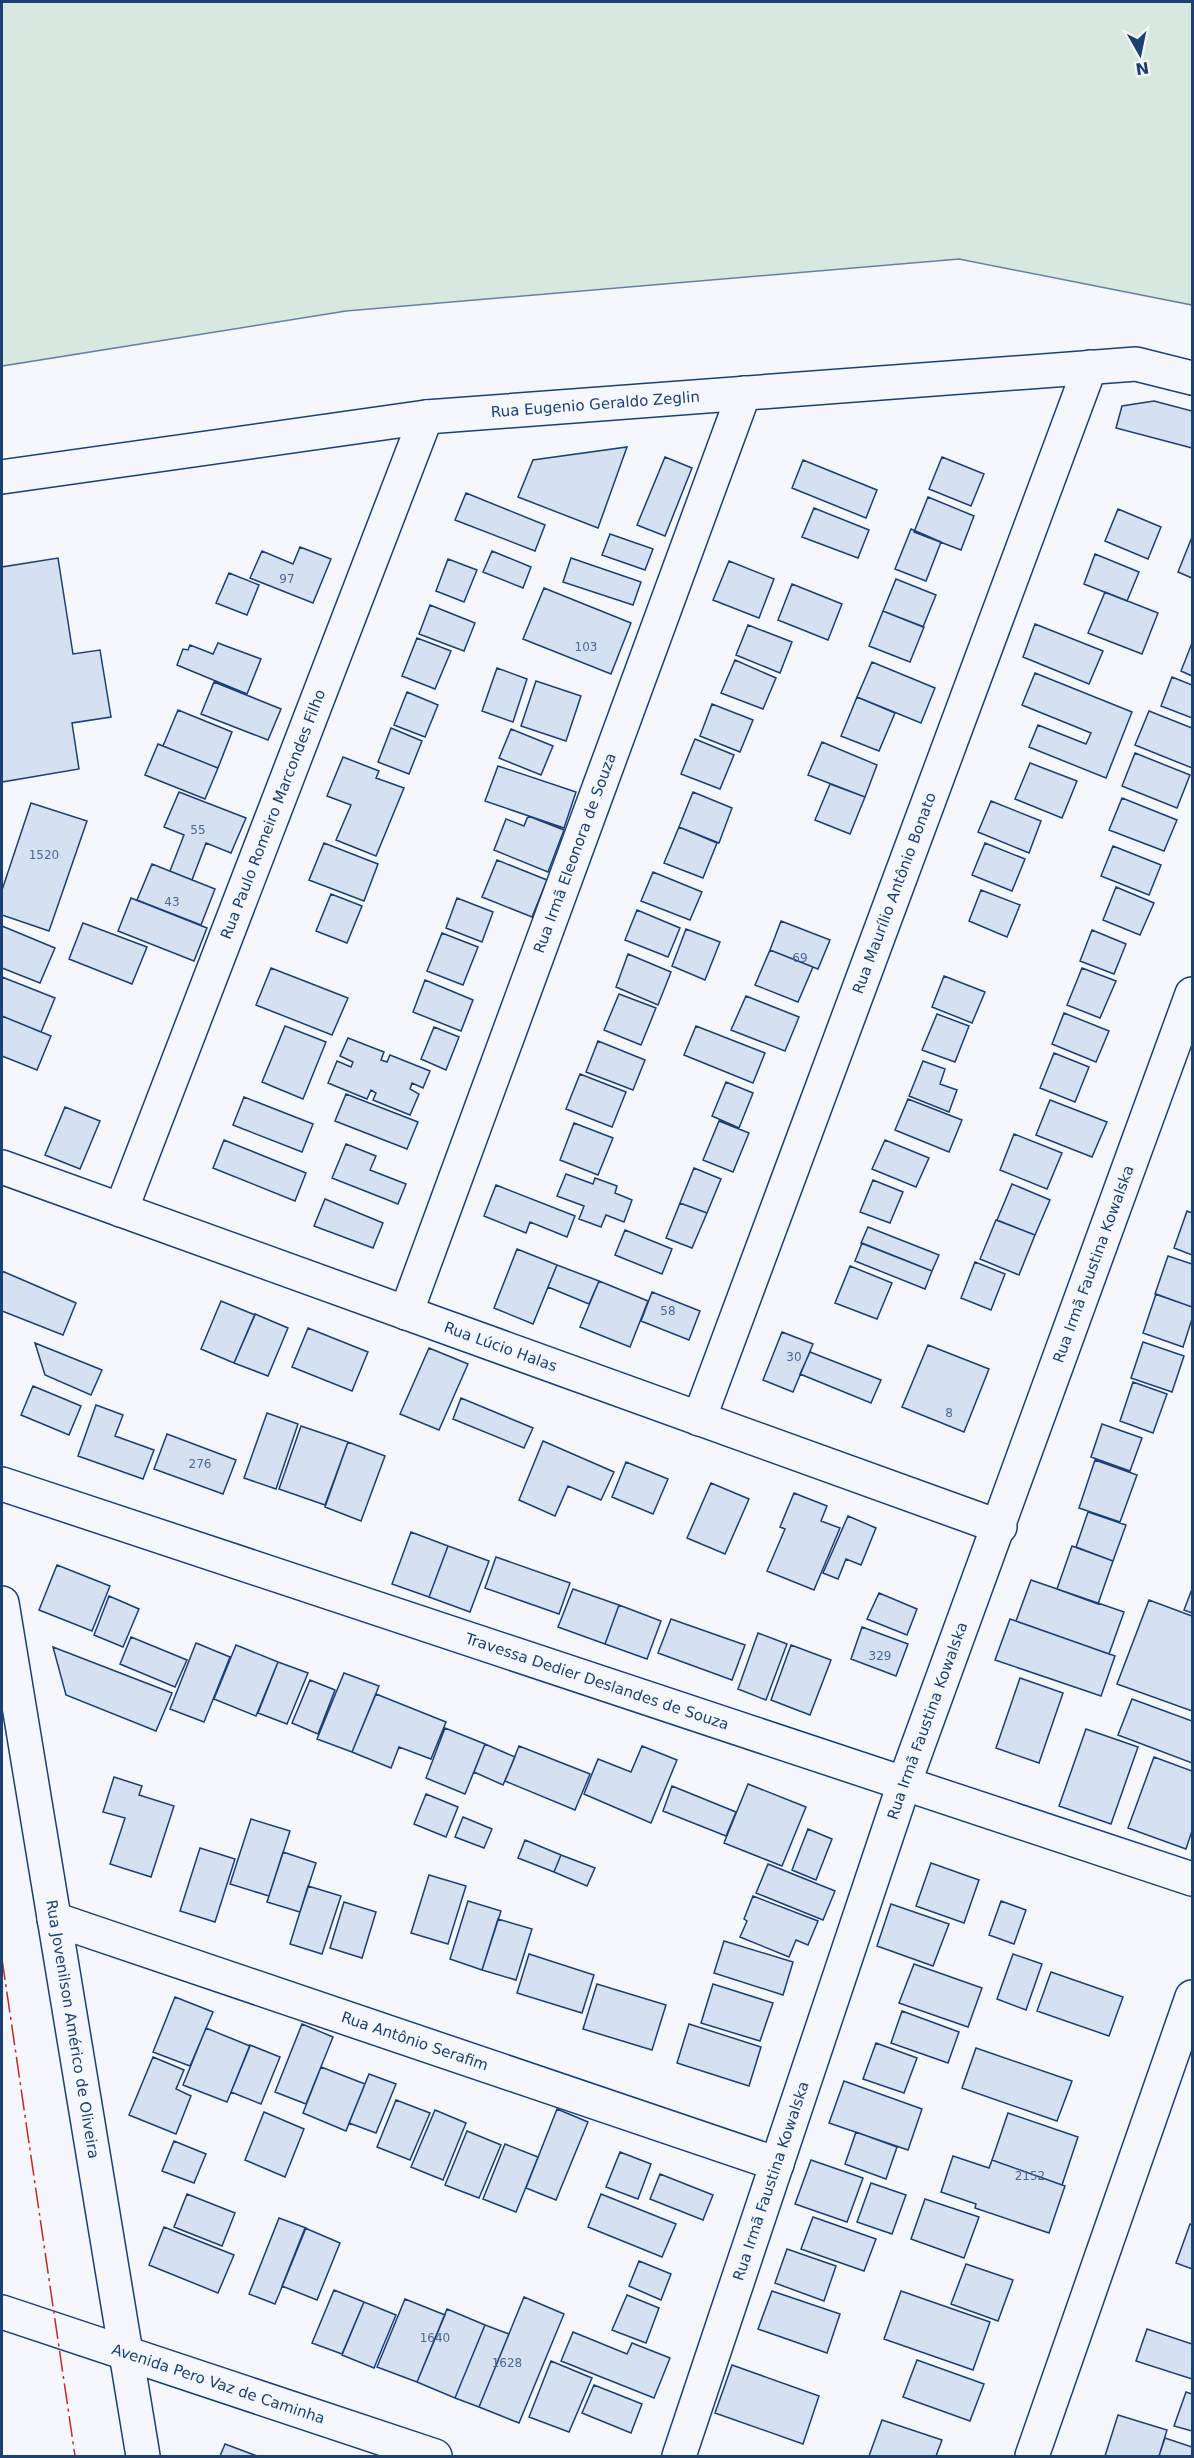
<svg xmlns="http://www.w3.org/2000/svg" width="1194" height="2458" font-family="'DejaVu Sans',sans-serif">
<rect width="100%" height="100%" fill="#f4f7fb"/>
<path fill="#d7e8df" stroke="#687fa3" stroke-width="1.5" d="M2 2H1192V305L959 259 346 311 2 366Z"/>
<path fill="#d5e0f0" stroke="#1d3f73" stroke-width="1.5" d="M1154 401 1192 411V448L1116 428 1122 406Z
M627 447 598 528 518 497 533 460Z
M665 457 692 468 665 536 637 525Z
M942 457 984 474 971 506 929 489Z
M803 460 877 490 866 518 792 488Z
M466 493 545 525 535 551 455 520Z
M928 497 974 516 961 550 914 532Z
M814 508 869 530 858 558 802 537Z
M1118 509 1161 527 1148 559 1105 541Z
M911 529 941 542 926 581 895 569Z
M610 534 653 549 645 570 602 555Z
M1192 537V578L1178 572Z
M300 547 331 559 313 603 250 578 262 551 293 564Z
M492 551 531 567 523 588 483 572Z
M1095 554 1139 572 1127 601 1084 584Z
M58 558 73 654 100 650 111 717 72 723 79 769 2 782V567Z
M571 558 641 582 633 605 563 582Z
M448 559 477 570 464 602 436 591Z
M729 561 774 579 759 618 713 600Z
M229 573 259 585 247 615 216 603Z
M896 579 936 595 923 627 883 611Z
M792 584 842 604 828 640 778 620Z
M544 588 631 623 611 674 523 639Z
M1105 592 1158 613 1142 654 1088 633Z
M430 605 475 623 464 651 419 634Z
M883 611 924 627 910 662 869 646Z
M1035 624 1103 651 1089 684 1023 657Z
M748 625 792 642 780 673 736 655Z
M417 638 451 651 435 689 402 676Z
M218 643 261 659 247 694 177 665 183 649 188 650 190 645 213 654Z
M1192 643V676L1181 671Z
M735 660 776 678 763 709 721 693Z
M872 662 935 688 921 723 857 697Z
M497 668 527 679 513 722 482 711Z
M1035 673 1132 712 1106 778 1029 747 1038 725 1086 744 1091 733 1022 705Z
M1172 677 1192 685V718L1161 706Z
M536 681 581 696 566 741 521 726Z
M214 682 281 709 268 740 201 714Z
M407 692 438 705 425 737 394 725Z
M857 697 895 713 879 751 841 736Z
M712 704 753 720 740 752 700 736Z
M178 710 232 732 218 768 163 746Z
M1149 711 1192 728V768L1135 745Z
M391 728 422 741 409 774 378 762Z
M511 729 553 746 541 775 499 758Z
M695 739 734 755 720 789 681 774Z
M822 742 877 765 865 797 808 775Z
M158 744 218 768 205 799 145 775Z
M1135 753 1190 775 1177 808 1122 786Z
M343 757 379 771 376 778 404 788 376 856 336 840 351 805 327 796Z
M1030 763 1077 781 1062 818 1015 799Z
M498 766 576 792 564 828 485 801Z
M830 784 865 797 850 834 815 820Z
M179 792 246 818 231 853 206 843 192 880 170 871 184 835 164 827Z
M693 792 732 808 719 843 679 827Z
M1122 798 1177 820 1164 851 1109 830Z
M991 801 1041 821 1029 853 978 832Z
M31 803 87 821 49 931 2 915V890Z
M528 816 564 830 548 872 494 850 506 819 524 826Z
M679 827 717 843 703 878 664 863Z
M324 843 378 864 364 901 309 880Z
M985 843 1025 859 1012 891 972 875Z
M1113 846 1161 865 1149 895 1101 876Z
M497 860 547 880 532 917 482 897Z
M152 864 215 889 201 925 137 900Z
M653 872 702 892 690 920 641 901Z
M1116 887 1154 903 1140 935 1103 920Z
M981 890 1020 905 1007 937 969 921Z
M331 894 362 906 347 943 316 931Z
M131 898 207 928 194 961 118 931Z
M457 898 493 912 482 942 446 928Z
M637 910 680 928 668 957 625 940Z
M781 921 830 940 818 969 770 950Z
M83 923 147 947 132 984 69 959Z
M2 926 55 948 40 983 2 968Z
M686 929 720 942 705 980 672 966Z
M1092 930 1126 944 1114 974 1080 961Z
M442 933 478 947 463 985 427 971Z
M770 950 813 967 798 1002 755 985Z
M628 954 671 972 658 1005 616 987Z
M271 968 348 998 332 1035 256 1005Z
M1082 968 1116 981 1100 1018 1067 1005Z
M944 976 985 992 972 1023 932 1007Z
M2 977 55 998 41 1032 2 1016Z
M425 980 473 1000 461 1031 413 1012Z
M619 994 656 1008 641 1045 604 1030Z
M746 996 799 1017 785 1051 731 1030Z
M1064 1013 1109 1031 1096 1062 1052 1044Z
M937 1014 969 1026 955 1062 922 1050Z
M2 1016 51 1036 37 1070 2 1056Z
M285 1026 326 1042 303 1099 262 1082Z
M696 1026 765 1053 753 1083 684 1055Z
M434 1027 459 1037 446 1070 421 1059Z
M348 1038 384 1052 381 1060 387 1062 390 1055 430 1071 423 1088 412 1083 410 1089 419 1094 410 1115 373 1100 376 1093 371 1090 367 1099 328 1083 337 1061 351 1067 353 1062 340 1056Z
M598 1041 645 1060 633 1090 586 1072Z
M1054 1053 1089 1067 1075 1102 1040 1088Z
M923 1061 945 1069 940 1084 957 1090 949 1112 909 1096Z
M580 1074 626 1092 612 1127 566 1109Z
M726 1082 753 1093 739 1128 712 1116Z
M346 1094 418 1122 407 1149 335 1121Z
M244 1097 313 1124 302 1152 233 1125Z
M908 1099 962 1120 949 1152 895 1130Z
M1050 1100 1107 1122 1092 1157 1036 1135Z
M65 1107 100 1121 80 1169 45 1155Z
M719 1121 749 1133 733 1172 703 1160Z
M574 1123 613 1138 598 1175 560 1160Z
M1014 1134 1062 1153 1047 1189 1000 1170Z
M224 1140 306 1173 295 1201 213 1168Z
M885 1140 929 1158 916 1187 872 1169Z
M346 1144 376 1156 370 1170 406 1184 398 1204 332 1178Z
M694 1168 721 1179 707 1213 680 1203Z
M566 1174 593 1184 595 1178 617 1186 615 1193 632 1200 624 1222 606 1215 601 1227 579 1219 584 1206 557 1196Z
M873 1180 903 1192 890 1223 860 1212Z
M1012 1184 1050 1200 1035 1235 997 1220Z
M496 1185 575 1216 567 1237 530 1222 526 1233 484 1216Z
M325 1199 383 1223 373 1248 314 1226Z
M680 1203 707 1213 692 1248 666 1238Z
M1187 1211 1192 1213V1255L1174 1248Z
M996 1220 1035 1235 1019 1275 980 1259Z
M868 1227 939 1255 932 1271 861 1243Z
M625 1230 672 1249 662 1274 615 1255Z
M862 1243 932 1271 925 1289 855 1261Z
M517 1249 557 1265 533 1324 494 1308Z
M1168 1256 1192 1264V1307L1155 1294Z
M975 1262 1005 1274 991 1310 961 1298Z
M557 1265 599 1281 589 1304 548 1287Z
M850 1266 892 1283 877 1319 835 1303Z
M2 1271 76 1303 63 1335 2 1311Z
M599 1281 648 1301 630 1347 580 1327Z
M652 1292 700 1311 689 1340 641 1321Z
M1156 1294 1192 1307V1319L1183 1347 1143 1333Z
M221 1301 255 1315 234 1363 201 1349Z
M255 1314 288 1328 268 1376 234 1363Z
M308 1328 368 1352 352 1391 292 1367Z
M782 1332 813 1344 793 1392 763 1380Z
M1143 1342 1184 1356 1172 1392 1131 1378Z
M35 1343 102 1370 91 1395 45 1375Z
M928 1345 989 1369 964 1432 902 1407Z
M429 1348 468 1364 439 1430 400 1414Z
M810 1352 881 1380 871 1403 800 1374Z
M1133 1382 1167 1394 1153 1433 1120 1421Z
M33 1386 81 1406 69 1435 21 1415Z
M461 1398 533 1428 524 1448 453 1419Z
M96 1405 123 1415 115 1436 154 1450 143 1479 78 1456Z
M267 1413 298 1424 276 1489 244 1478Z
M1102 1424 1142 1438 1130 1471 1091 1457Z
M301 1426 348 1442 325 1505 279 1489Z
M167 1434 236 1460 223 1494 154 1469Z
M543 1441 614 1472 601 1500 568 1486 555 1516 519 1500Z
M348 1442 385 1456 361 1521 325 1507Z
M1095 1460 1137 1475 1120 1522 1079 1508Z
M626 1462 668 1479 653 1514 612 1497Z
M711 1483 749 1499 725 1554 687 1538Z
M794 1493 827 1506 821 1521 840 1528 814 1590 767 1571 785 1529 780 1527Z
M1088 1512 1126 1525 1113 1561 1076 1547Z
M848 1516 876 1528 861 1565 846 1559 838 1579 823 1573Z
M411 1532 448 1546 429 1597 392 1584Z
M448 1546 489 1561 470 1612 429 1597Z
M1072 1546 1113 1561 1098 1604 1057 1589Z
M496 1557 570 1583 559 1614 485 1588Z
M57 1565 110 1586 92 1631 39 1610Z
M1031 1580 1124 1612 1109 1654 1016 1621Z
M573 1589 619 1605 605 1644 558 1627Z
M1192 1589V1613L1184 1610Z
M879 1593 917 1609 907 1635 867 1619Z
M109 1596 139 1609 123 1647 94 1635Z
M1149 1600 1192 1616V1711L1117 1684Z
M619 1605 661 1621 647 1659 605 1644Z
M671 1619 745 1645 732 1680 658 1653Z
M1010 1619 1115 1656 1101 1696 995 1660Z
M862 1627 908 1644 896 1676 851 1659Z
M758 1633 787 1644 766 1700 738 1689Z
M131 1637 187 1660 175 1687 120 1664Z
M196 1643 230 1657 204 1722 170 1709Z
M236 1645 278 1662 256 1716 214 1699Z
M791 1645 831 1660 810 1715 771 1700Z
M53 1647 172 1693 156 1731 66 1695Z
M278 1662 308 1673 287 1724 258 1713Z
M344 1673 379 1686 352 1752 317 1739Z
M1020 1678 1063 1693 1039 1763 996 1748Z
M310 1680 335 1690 318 1734 292 1723Z
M376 1694 446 1722 431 1759 399 1747 391 1768 352 1752Z
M1132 1699 1192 1721V1763L1118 1735Z
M445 1728 485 1744 465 1794 426 1778Z
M1086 1729 1138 1747 1111 1824 1059 1806Z
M485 1744 515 1757 503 1785 474 1772Z
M519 1746 590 1774 575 1810 505 1781Z
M642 1746 677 1760 651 1823 584 1794 598 1759 631 1772Z
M1154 1757 1192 1771V1831L1186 1849 1128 1828Z
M114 1777 142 1786 139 1795 174 1806 151 1877 110 1864 125 1818 103 1812Z
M748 1784 806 1807 782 1866 724 1843Z
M672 1786 736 1812 726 1836 663 1811Z
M426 1794 458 1807 446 1837 414 1824Z
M463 1817 492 1829 484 1848 455 1837Z
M251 1819 290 1831 269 1896 230 1884Z
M808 1829 832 1839 816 1880 792 1870Z
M525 1840 561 1855 554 1872 518 1858Z
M200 1848 235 1859 215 1922 180 1911Z
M283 1852 316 1863 300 1912 267 1902Z
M561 1855 595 1868 587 1886 554 1872Z
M931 1863 979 1880 964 1923 916 1906Z
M768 1864 835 1891 823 1920 756 1893Z
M429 1875 466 1886 448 1944 411 1933Z
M308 1886 341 1896 322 1954 290 1944Z
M753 1896 818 1921 808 1945 796 1940 789 1957 740 1937 747 1921 744 1919Z
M468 1901 501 1911 482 1970 450 1959Z
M1001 1901 1026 1910 1014 1944 989 1935Z
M344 1902 376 1912 362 1958 330 1948Z
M891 1904 949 1924 933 1966 877 1946Z
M498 1919 532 1929 516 1980 482 1970Z
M724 1941 793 1962 783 1995 714 1973Z
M529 1954 594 1975 582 2013 517 1993Z
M1013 1954 1042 1964 1026 2010 997 1999Z
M914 1964 982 1988 968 2027 899 2003Z
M1051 1972 1123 1997 1109 2036 1037 2011Z
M597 1984 666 2005 652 2050 583 2029Z
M713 1984 773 2003 760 2041 701 2023Z
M175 1997 213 2012 190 2066 153 2052Z
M902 2011 959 2032 948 2063 891 2043Z
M302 2024 333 2037 306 2104 275 2092Z
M689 2024 761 2047 749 2086 677 2063Z
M206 2028 250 2046 227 2102 183 2085Z
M876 2043 917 2058 904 2093 863 2079Z
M250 2045 280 2057 261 2104 231 2092Z
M976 2048 1072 2081 1057 2121 962 2088Z
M153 2057 184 2070 176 2089 191 2096 176 2134 129 2115Z
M321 2067 365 2084 346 2131 303 2113Z
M369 2074 396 2084 376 2133 349 2123Z
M844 2081 922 2109 908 2150 829 2123Z
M396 2100 430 2113 410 2160 377 2147Z
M557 2109 588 2122 556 2200 526 2188Z
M435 2110 466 2123 443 2180 411 2167Z
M264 2112 304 2129 285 2177 245 2160Z
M1008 2113 1078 2137 1062 2185 992 2160Z
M467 2131 501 2145 479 2198 445 2185Z
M856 2132 897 2147 886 2179 845 2164Z
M174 2141 206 2154 194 2183 162 2171Z
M505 2144 538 2157 516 2212 483 2199Z
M620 2152 651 2164 638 2199 606 2187Z
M953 2156 989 2168 992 2160 1065 2186 1049 2233 975 2208 976 2204 941 2192Z
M811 2160 863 2178 847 2222 795 2204Z
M660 2174 713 2195 703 2220 650 2199Z
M871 2183 906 2195 892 2234 857 2222Z
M187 2194 235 2213 222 2246 174 2227Z
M601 2194 676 2224 662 2257 588 2227Z
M925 2199 979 2217 964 2258 911 2239Z
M813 2217 876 2239 864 2271 801 2249Z
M279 2218 306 2228 275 2304 249 2294Z
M1190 2224 1192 2225V2269L1176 2263Z
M164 2227 234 2255 218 2293 149 2265Z
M305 2228 340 2243 317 2300 282 2286Z
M787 2249 836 2266 824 2301 775 2283Z
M639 2261 671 2274 661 2300 629 2286Z
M966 2264 1013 2280 998 2321 951 2304Z
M334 2290 364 2302 342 2354 312 2343Z
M772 2291 840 2314 827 2353 758 2329Z
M901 2291 990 2322 973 2370 884 2339Z
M627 2295 659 2308 646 2343 612 2330Z
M524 2297 564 2314 519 2423 479 2407Z
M405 2299 445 2315 417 2382 377 2367Z
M364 2302 396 2315 374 2368 342 2355Z
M447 2309 485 2325 455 2398 417 2382Z
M485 2325 509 2334 479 2407 455 2398Z
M1147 2329 1192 2344V2379L1136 2361Z
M573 2332 627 2354 632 2343 670 2358 654 2398 561 2361Z
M917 2360 984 2384 970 2421 903 2397Z
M551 2361 592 2378 569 2432 529 2417Z
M732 2365 819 2396 803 2444 715 2413Z
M594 2385 642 2404 631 2433 582 2413Z
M1186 2392 1192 2394V2431L1174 2426Z
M1118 2415 1167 2430 1159 2456H1105Z
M882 2420 942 2440 936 2456H869Z
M1165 2438 1192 2447V2456H1159Z
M225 2444 257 2456H220Z"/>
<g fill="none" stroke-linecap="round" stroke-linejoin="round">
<defs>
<g id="street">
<path id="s1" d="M2 477 426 417 1136 364 1192 378"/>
<path id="s2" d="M2 1167 1000 1527"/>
<path id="s3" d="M121 1210 426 417"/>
<path id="s4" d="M406 1313 744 393"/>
<path id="s5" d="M699 1419 1090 367"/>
<path id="s6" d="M2 1484 1192 1879"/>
<path id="s7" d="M2 1603 143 2456"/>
<path id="s8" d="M54 1919 777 2164"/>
<path id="s9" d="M679 2456 904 1784 1192 994"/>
</g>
<g id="secondary">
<path id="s10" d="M2 2312 435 2456"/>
<path d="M1032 2456 1192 1997"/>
</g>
</defs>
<use href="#street" stroke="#1d3f73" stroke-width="36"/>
<use href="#secondary" stroke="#1d3f73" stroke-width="36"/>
<use href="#street" stroke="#f4f7fb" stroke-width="33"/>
<use href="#secondary" stroke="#f4f7fb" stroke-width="33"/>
<path stroke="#c62828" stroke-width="1.5" stroke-dasharray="21 4.5 3 4.5" stroke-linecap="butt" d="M2 1959 75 2456"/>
</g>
<g text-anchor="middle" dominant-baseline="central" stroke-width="4.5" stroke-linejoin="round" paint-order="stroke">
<g font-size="12" fill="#4b6792">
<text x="287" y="579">97</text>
<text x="586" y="647">103</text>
<text x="198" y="830">55</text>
<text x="44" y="855">1520</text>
<text x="172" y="902">43</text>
<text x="800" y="958">69</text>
<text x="668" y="1311">58</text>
<text x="794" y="1357">30</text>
<text x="949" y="1413">8</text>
<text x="200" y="1464">276</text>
<text x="880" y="1656">329</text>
<text x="1030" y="2176">2152</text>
<text x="435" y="2338">1640</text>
<text x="507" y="2363">1628</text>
</g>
<g font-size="15" fill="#1d3f73" stroke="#f4f7fb">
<text stroke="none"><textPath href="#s1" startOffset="598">Rua Eugenio Geraldo Zeglin</textPath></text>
<text stroke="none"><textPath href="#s3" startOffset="424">Rua Paulo Romeiro Marcondes Filho</textPath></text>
<text stroke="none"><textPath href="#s4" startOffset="490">Rua Irmã Eleonora de Souza</textPath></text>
<text stroke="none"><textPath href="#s5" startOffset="561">Rua Maurílio Antônio Bonato</textPath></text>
<text stroke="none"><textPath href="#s9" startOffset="1262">Rua Irmã Faustina Kowalska</textPath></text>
<text stroke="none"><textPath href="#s2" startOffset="530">Rua Lúcio Halas</textPath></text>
<text stroke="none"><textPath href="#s6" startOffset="627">Travessa Dedier Deslandes de Souza</textPath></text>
<text stroke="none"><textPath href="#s9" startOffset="776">Rua Irmã Faustina Kowalska</textPath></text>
<text stroke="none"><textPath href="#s7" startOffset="432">Rua Jovenilson Américo de Oliveira</textPath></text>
<text stroke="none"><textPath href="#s8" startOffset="381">Rua Antônio Serafim</textPath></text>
<text stroke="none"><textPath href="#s9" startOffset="290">Rua Irmã Faustina Kowalska</textPath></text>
<text stroke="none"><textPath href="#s10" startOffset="228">Avenida Pero Vaz de Caminha</textPath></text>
</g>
</g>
<rect width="1194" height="2458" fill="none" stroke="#1d3f73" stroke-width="6"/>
<g transform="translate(1140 54) rotate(171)" stroke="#f4f7fb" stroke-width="4.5" paint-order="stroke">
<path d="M0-4.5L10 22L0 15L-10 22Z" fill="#1d3f73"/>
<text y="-9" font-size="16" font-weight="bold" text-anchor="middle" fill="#1d3f73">N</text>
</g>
</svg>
